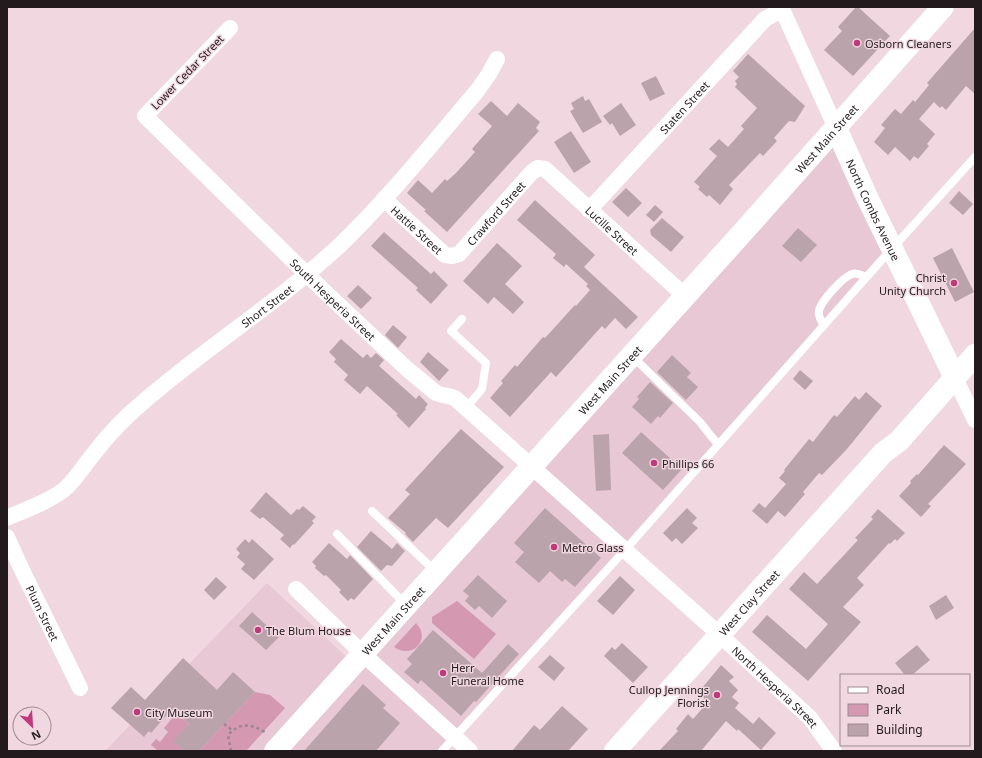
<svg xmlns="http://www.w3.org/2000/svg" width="982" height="758" font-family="'Noto Sans',sans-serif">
<rect width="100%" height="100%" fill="#f0d7e0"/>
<path fill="#e8c8d4" d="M836 128 892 248 445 748 448 751H105L267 583 354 664Z"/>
<path fill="#d598b1" d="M457 601 496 634 474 659 432 623V617Z
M416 623C432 639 412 660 394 647Z
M255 692 270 695 285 708 246 751H199Z
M174 716 183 719 189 724 174 741 184 751H158L151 745 156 739 160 742 168 732 164 728Z"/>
<path fill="#bba3ac" d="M856 7H858L890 36 853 76 824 50 842 31 838 27Z
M975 28V94L966 86 946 110 942 106 940 108 934 102 919 119 935 134 927 144 929 146 918 159 914 156 910 161 895 147 888 155 874 142 885 128 881 125 895 109 901 114 913 100 915 102 929 85 927 83Z
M748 54 805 106 795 122 789 121 774 138 777 141 763 156 760 153 729 185 733 189 720 205 709 195 707 197 698 189 700 187 694 182 717 156 709 149 719 139 728 147 744 129 741 126 757 108 735 87 737 84 735 81 739 77 733 71Z
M656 76 665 94 650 101 641 83Z
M583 96 585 101 589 99 602 122 583 133 570 111 574 109 571 103Z
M491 101 507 116 518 103 540 122 536 128 539 131 447 232 424 211 426 210 407 193 418 180 432 193 445 179 447 181 456 173 475 152 472 149 492 126 478 114Z
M621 103 636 125 620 136 612 123 610 125 603 116Z
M571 131 591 162 574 173 554 142Z
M626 188 642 203 628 217 612 202Z
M959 191 973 204 963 215 949 203Z
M535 200 595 255 584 267 638 317 626 329 615 318 605 329 602 326 556 377 551 372 510 417 490 398 503 383 501 381 515 365 517 367 543 337 545 338 575 305 576 306 590 290 586 286 588 284 566 264 564 267 553 258 556 254 517 220Z
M655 205 663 212 654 222 646 215Z
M662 218 684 237 671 252 651 235 650 230Z
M798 228 817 245 801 262 782 246Z
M384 232 431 274 434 271 448 285 431 304 416 290 418 288 371 246Z
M497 243 522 266 505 284 524 302 513 314 494 297 488 304 463 281Z
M952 248 974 292 955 302 933 258Z
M358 285 372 298 361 309 347 296Z
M393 325 407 337 398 348 385 335Z
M341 339 363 358 367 354 371 358 376 353 384 360 379 366 416 399 419 395 428 404 425 408 426 409 409 428 396 415 398 414 367 386 360 394 344 380 348 375 334 362 336 359 329 352Z
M428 352 449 370 439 381 420 362Z
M672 355 691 373 687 377 698 387 686 400 657 372Z
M800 370 813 381 805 390 793 379Z
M650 382 673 403 660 418 658 416 651 424 632 407 639 399 637 397Z
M866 392 882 406 847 449 822 475 819 473 803 492 805 494 785 517 778 511 767 524 752 511 759 503 765 508 786 484 779 478 785 471 784 470 809 439 813 442 834 415 837 417 855 396 859 400Z
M461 429 504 467 448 528 436 518 413 542 405 534 406 533 388 518 410 494 405 490Z
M641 432 682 469 663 490 622 453Z
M609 434 611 490 596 491 593 435Z
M944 445 966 464 928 504 931 506 921 517 899 496 911 483 910 481 917 474 918 475Z
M266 492 291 515 297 509 299 510 303 506 316 517 312 521 314 523 294 545 293 544 290 548 280 539 284 535 263 517 260 519 250 511Z
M545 508 601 558 575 587 565 579 562 582 550 571 539 583 515 562 524 552 514 543Z
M687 508 697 518 692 523 698 528 682 544 676 538 672 542 663 533Z
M878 509 905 533 897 541 895 539 890 544 889 543 857 578 864 585 843 607 861 622 808 681 752 632 767 615 806 649 828 624 789 589 804 572 817 584 858 540 855 538 873 519 871 517Z
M371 531 392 549 397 543 405 551 392 566 387 565 381 571 357 547Z
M245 539 249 543 252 539 274 559 254 580 241 569 245 564 237 557 240 553 236 549Z
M329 543 347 559 350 555 373 579 354 600 351 598 348 601 339 592 341 590 326 575 324 576 315 568 316 566 312 562Z
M478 575 507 601 492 618 479 606 475 610 465 601 469 596 463 591Z
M620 576 635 590 613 615 597 601Z
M216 577 227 587 214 600 204 590Z
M946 595 954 608 936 620 929 606Z
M252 612 279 637 266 650 239 626Z
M433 630 482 673 508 644 519 654 476 702 474 701 461 716 421 680 418 684 404 672 412 664 407 659Z
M622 643 648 667 633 683 604 656 612 647 615 650Z
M917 645 930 660 912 675H905L895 663Z
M550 655 565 668 554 681 538 667Z
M183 658 217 690 233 672 255 692 199 751H184L173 741 189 724 172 709 151 733 149 731 144 737 111 708 131 687 145 700Z
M721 665 734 677 729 681 738 690 732 697 739 703 735 708 753 724 759 717 776 733 761 750 738 729 737 731 726 721 701 751H659L678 731 676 729 688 714 693 719 708 702 698 693Z
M363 684 386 705 383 708 400 723 376 751H304Z
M562 706 588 729 568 751H512L534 725 540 730Z"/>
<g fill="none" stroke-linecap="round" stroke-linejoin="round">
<path stroke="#99878e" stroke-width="2.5" stroke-dasharray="3 3" stroke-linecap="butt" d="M224 724 232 730
M231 751 228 735C240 722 251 724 265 732"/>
<path stroke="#fff" stroke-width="8" d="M462 319 451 331 486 363 482 389 466 408
M824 325C821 321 818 316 819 311 820 302 843 277 852 274 857 272 861 275 866 277
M632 356 700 422 711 436 718 444
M372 511 436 572
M337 534 406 605
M442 751 625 550 879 263 975 157"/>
<g stroke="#fff" stroke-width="16">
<path d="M781 7 836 128"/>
<path id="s1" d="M230 28 145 116 324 291 406 368 436 393C443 396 450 395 456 399L720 635 810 718 834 751"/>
<path id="s2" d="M384 199 445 255 452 256 459 254 532 172 538 168 545 169 685 296"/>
<path id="s3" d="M589 210 765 19 782 10"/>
<path d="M955 378 975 420"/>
<path id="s4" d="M7 518C25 510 53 500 67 487 77 477 86 463 95 452 109 434 124 418 142 403 205 348 276 304 338 247 388 199 432 144 477 91L489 74 497 59"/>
<path id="s5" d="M7 537 21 568 80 688"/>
<path d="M296 589 363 654 470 751"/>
</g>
<g stroke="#fff" stroke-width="22">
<path id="s6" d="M836 128 866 195 955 378"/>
<path id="s7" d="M275 751 743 232 943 7"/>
<path id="s8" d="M615 751 883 453 899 441 975 355"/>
</g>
</g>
<g fill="#bf3a7d" stroke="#f0d7e0" stroke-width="1.5">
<circle cx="857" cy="43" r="4"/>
<circle cx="954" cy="283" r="4"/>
<circle cx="654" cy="463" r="4"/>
<circle cx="554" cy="547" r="4"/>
<circle cx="258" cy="630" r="4"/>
<circle cx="443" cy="673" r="4"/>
<circle cx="717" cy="695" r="4"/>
<circle cx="137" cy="712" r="4"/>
</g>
<g text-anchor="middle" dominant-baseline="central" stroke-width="3" stroke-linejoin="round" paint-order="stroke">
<g font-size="11" fill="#221a1d" stroke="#f0d7e0" text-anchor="start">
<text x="865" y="43">Osborn Cleaners</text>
<text x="946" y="277" text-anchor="end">Christ<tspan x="946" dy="13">Unity Church</tspan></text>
<text x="662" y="463">Phillips 66</text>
<text x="562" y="547">Metro Glass</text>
<text x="266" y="630">The Blum House</text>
<text x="451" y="667">Herr<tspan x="451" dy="13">Funeral Home</tspan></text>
<text x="709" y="689" text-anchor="end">Cullop Jennings<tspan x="709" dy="13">Florist</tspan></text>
<text x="145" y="712">City Museum</text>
</g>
<g font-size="11" fill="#221a1d" stroke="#f0d7e0">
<text transform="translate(187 72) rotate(-46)">Lower Cedar Street</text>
<text stroke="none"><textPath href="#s3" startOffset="140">Staten Street</textPath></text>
<text stroke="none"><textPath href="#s7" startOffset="824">West Main Street</textPath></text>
<text stroke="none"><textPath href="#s6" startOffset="90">North Combs Avenue</textPath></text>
<text stroke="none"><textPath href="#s2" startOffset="152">Crawford Street</textPath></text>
<text stroke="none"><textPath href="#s2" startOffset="45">Hattie Street</textPath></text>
<text stroke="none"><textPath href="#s2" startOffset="312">Lucille Street</textPath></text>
<text stroke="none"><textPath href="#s1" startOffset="385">South Hesperia Street</textPath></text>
<text stroke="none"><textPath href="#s4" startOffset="339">Short Street</textPath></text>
<text stroke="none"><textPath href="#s7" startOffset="500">West Main Street</textPath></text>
<text stroke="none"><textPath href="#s8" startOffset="200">West Clay Street</textPath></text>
<text stroke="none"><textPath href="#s5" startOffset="84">Plum Street</textPath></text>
<text stroke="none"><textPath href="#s7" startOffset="176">West Main Street</textPath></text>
<text stroke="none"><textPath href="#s1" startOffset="975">North Hesperia Street</textPath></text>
</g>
</g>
<rect width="982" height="758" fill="none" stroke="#221a1d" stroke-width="16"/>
<rect x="840" y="674" width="130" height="72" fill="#f0d7e0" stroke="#9e8b92"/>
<rect x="848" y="687" width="20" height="6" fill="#ffffff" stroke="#9e8b92"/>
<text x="876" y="694" font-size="12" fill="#221a1d">Road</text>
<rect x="848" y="704" width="20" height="12" fill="#d598b1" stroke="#9e8b92"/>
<text x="876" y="714" font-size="12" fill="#221a1d">Park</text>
<rect x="848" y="724" width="20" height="12" fill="#bba3ac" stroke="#9e8b92"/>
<text x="876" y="734" font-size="12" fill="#221a1d">Building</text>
<g transform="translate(32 726) rotate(155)"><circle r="19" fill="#f0d7e0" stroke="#9e8b92"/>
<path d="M0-3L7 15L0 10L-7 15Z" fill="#bf3a7d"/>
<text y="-6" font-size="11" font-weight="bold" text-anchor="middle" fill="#221a1d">N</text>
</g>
</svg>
